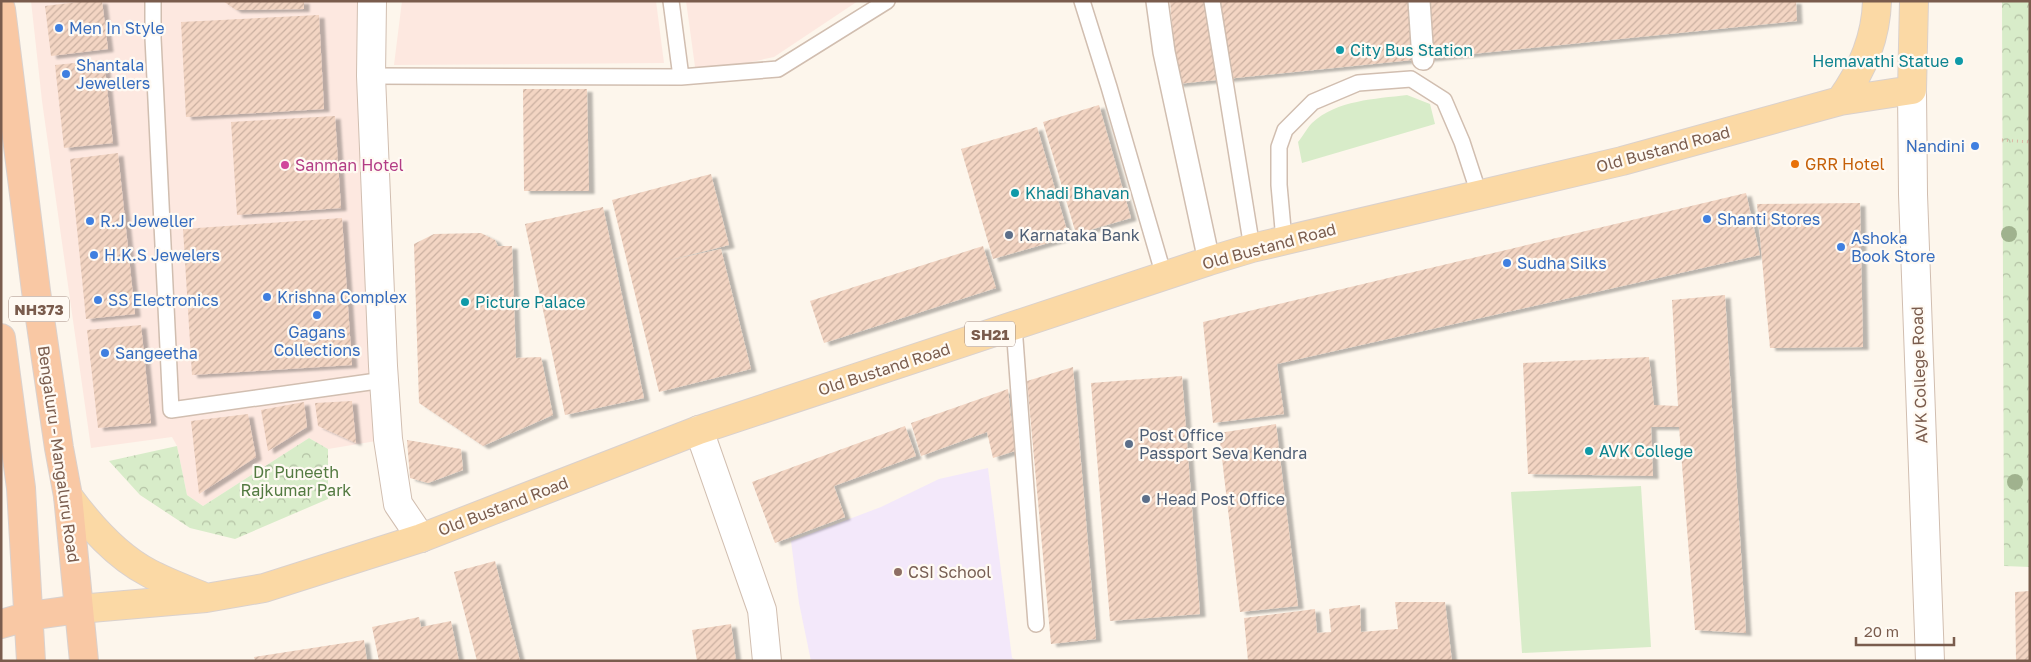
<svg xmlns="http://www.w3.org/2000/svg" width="2031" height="662" font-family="'Golos Text',sans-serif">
<defs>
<pattern id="park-crowns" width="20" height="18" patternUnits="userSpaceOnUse" patternTransform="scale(1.25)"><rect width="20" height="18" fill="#d8ecc9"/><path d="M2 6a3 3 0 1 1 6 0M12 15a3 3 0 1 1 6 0" fill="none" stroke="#b4c2a5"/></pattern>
<pattern id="building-hatch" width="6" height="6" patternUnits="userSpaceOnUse" patternTransform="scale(1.25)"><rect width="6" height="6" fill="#f3d5c3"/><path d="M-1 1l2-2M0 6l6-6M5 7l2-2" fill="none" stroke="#cab0a1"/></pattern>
<filter id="shadow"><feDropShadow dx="5.5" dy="3" stdDeviation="1" flood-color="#0004"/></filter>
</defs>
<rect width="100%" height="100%" fill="#fdf6ec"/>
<path fill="#fde8e0" d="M31 1H366L388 439 328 449 309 438 203 506 187 495 177 446 172 437 91 448 42 101Z
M402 1H656L664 63 394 65Z
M686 1H858L774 57 696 74Z"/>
<path fill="#f3e8fa" d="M988 468 1012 658 1018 661H811L799 603 791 541 881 507 939 479Z"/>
<path fill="#d8ecc9" d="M1407 95 1430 104 1435 124 1302 163 1298 142C1303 136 1307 128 1312 123 1337 100 1375 99 1407 95Z
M1641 486 1651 647 1522 653 1511 492Z"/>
<path fill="url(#park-crowns)" d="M2002 1H2030V567L2004 566Z
M309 438 328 449V499L235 539 190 528 140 495 109 461 177 446 187 495 203 506Z"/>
<path fill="url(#building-hatch)" filter="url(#shadow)" d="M86 1H102L108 49 51 56 45 6Z
M223 1H304V9L236 10Z
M1170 1H1796L1797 21 1177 84Z
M319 15 324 109 186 117 181 22Z
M104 60 113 143 64 148 55 65Z
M523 89H587L589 191H524Z
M1099 105 1131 218 1076 234 1043 122Z
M335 116 341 208 237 215 231 122Z
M1037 127 1069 237 993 259 961 149Z
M118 153 135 314 86 319 70 159Z
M711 174 729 245 666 261 721 249 751 369 659 392 612 200Z
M1746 193 1760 255 1277 364 1284 414 1213 423 1203 322Z
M1860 203 1863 347 1770 348 1757 204Z
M603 207 644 398 565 415 525 224Z
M342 218 352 365 192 375 183 229Z
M481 233 495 240 498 246H512L516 358 541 357 553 415 483 446 419 403 414 244 434 234Z
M983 246 996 288 824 343 810 301Z
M1725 295 1746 633 1695 630 1679 427H1651L1653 476 1528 474 1523 363 1649 357 1654 405 1678 406 1672 300Z
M141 325 151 423 98 428 87 330Z
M1073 367 1096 639 1051 644 1027 381Z
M1182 376 1200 614 1110 621 1091 383Z
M1008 389 1015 451 993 458 987 432 921 456 911 423Z
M352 401 356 443 318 426 315 403Z
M304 402 307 427 268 451 261 410Z
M248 414 256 457 199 494 191 421Z
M1276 424 1298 606 1240 612 1219 433Z
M905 426 916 456 834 486 845 517 775 543 752 482Z
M407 440 461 449 463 470 428 483 410 478Z
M495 561 520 661H477L454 572Z
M2030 591V661H2016L2015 592Z
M1395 602H1445L1452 661H1248L1244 618 1315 609 1317 633 1331 632 1329 609 1360 605 1361 632 1398 629Z
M419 617 421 627 451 621 459 661H379L372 627Z
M731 624 736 661H697L692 630Z
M364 640 367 661H255L254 657Z"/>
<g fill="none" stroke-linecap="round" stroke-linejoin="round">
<defs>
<path id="service" d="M153 1V38L171 410 384 380
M671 1 681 77 778 69 887 1
M1082 1 1109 87 1164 276
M1212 1 1252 248
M371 76 681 77
M1284 240 1279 185V147L1285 130 1313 102 1358 83 1411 79 1444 100 1462 142 1479 194
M1014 326 1036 624"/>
<path id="pedestrian" d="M1157 1 1164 52 1209 261
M1419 1 1423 59"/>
<path id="minor" d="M699 430 762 610 767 661"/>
<path id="tertiary" d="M372 1 371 76 383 366 388 439 398 504 421 538
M1912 90 1913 194 1930 661"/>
<path id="primary" d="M1840 101C1862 71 1876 38 1877 1
M68 496C90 526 116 556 149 573 166 582 185 589 202 596
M79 609 206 598 264 588 421 538 699 430 1209 261 1252 248 1622 161 1840 101 1912 90 1914 1"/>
<path id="trunk" d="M1 9 36 291 59 448 68 496 84 661
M1 338 21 488 31 661
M1 624 29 616 79 609"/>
</defs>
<use href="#service" stroke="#d1beb0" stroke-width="18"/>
<use href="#pedestrian" stroke="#d1beb0" stroke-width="24"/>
<use href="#minor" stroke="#d1beb0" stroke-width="30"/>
<use href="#tertiary" stroke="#d1beb0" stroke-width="30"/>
<use href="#primary" stroke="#dad1cd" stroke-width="30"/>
<use href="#trunk" stroke="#dad1cd" stroke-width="30"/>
<path stroke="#d9b8a5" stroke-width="3" stroke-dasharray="1 4" stroke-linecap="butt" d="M2002 140 2030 142"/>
<use href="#service" stroke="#fff" stroke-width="15"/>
<use href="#pedestrian" stroke="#fff" stroke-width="21"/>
<use href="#minor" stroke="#fff" stroke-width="28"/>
<use href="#tertiary" stroke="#fff" stroke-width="28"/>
<use href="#primary" stroke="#fbd9a5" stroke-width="28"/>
<use href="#trunk" stroke="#f9c8a4" stroke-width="28"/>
</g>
<g fill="#a0b28e">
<circle cx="2009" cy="234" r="8"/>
<circle cx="2015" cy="482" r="8"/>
</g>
<g fill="#3f7fe0" stroke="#fffaf3" stroke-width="2">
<circle cx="59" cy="28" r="5"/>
<circle cx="66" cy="74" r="5"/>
<circle cx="1975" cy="146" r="5"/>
<circle cx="1707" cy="219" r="5"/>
<circle cx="90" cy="221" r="5"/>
<circle cx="1841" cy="247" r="5"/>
<circle cx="94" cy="255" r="5"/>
<circle cx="1507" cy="263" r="5"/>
<circle cx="267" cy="297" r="5"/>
<circle cx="98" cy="300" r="5"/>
<circle cx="317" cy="315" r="5"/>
<circle cx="105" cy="353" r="5"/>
</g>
<g fill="#0f9aa8" stroke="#fffaf3" stroke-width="2">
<circle cx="1340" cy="50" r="5"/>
<circle cx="1959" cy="61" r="5"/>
<circle cx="1015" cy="193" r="5"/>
<circle cx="465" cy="302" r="5"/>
<circle cx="1589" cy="451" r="5"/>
</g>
<circle fill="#e8710a" stroke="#fffaf3" stroke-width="2" cx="1795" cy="164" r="5"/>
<circle fill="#d1479c" stroke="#fffaf3" stroke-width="2" cx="285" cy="165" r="5"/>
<g fill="#5c6f8a" stroke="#fffaf3" stroke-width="2">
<circle cx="1009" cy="235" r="5"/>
<circle cx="1129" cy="444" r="5"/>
<circle cx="1146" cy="499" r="5"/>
</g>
<circle fill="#8d6e63" stroke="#fffaf3" stroke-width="2" cx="898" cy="572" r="5"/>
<g text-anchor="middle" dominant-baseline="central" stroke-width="4.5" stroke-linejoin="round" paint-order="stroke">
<g fill="#fffaf3" stroke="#a28b7f" stroke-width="1">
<rect x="9" y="296.5" width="60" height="25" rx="4"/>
<rect x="965" y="321.5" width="50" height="25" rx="4"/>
</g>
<g font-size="15" font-weight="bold" fill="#7a5c4d">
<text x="39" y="309">NH373</text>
<text x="990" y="334">SH21</text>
</g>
<g font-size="16" fill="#366cbe" stroke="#fffaf3" text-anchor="start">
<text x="69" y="28">Men In Style</text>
<text x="76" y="65">Shantala<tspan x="76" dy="18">Jewellers</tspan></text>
<text x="1965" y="146" text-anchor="end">Nandini</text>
<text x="1717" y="219">Shanti Stores</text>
<text x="100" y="221">R.J Jeweller</text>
<text x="1851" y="238">Ashoka<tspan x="1851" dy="18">Book Store</tspan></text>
<text x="104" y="255">H.K.S Jewelers</text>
<text x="1517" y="263">Sudha Silks</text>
<text x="277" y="297">Krishna Complex</text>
<text x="108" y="300">SS Electronics</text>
<text x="317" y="332" text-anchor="middle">Gagans<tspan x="317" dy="18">Collections</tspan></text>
<text x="115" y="353">Sangeetha</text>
</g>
<g font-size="16" fill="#0d838f" stroke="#fffaf3" text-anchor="start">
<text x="1350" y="50">City Bus Station</text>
<text x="1949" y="61" text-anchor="end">Hemavathi Statue</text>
<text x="1025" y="193">Khadi Bhavan</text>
<text x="475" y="302">Picture Palace</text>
<text x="1599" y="451">AVK College</text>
</g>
<g font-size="16" fill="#7a5c4d" stroke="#fffaf3">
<text transform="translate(1663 149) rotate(-15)">Old Bustand Road</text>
<text transform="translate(1269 246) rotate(-15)">Old Bustand Road</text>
<text transform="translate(884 369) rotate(-18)">Old Bustand Road</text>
<text transform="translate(1919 375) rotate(-92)">AVK College Road</text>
<text transform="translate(59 454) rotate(82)">Bengaluru - Mangaluru Road</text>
<text transform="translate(503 506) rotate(-21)">Old Bustand Road</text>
</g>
<g font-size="16" fill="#c56008" stroke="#fffaf3" text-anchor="start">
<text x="1805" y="164">GRR Hotel</text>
</g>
<g font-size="16" fill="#b23c85" stroke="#fffaf3" text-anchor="start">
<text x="295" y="165">Sanman Hotel</text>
</g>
<g font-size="16" fill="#4e5e75" stroke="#fffaf3" text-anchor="start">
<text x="1019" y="235">Karnataka Bank</text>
<text x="1139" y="435">Post Office<tspan x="1139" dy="18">Passport Seva Kendra</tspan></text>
<text x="1156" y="499">Head Post Office</text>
</g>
<g font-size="16" fill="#537a41" stroke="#fffaf3">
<text x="296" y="472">Dr Puneeth<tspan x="296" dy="18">Rajkumar Park</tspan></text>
</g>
<g font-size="16" fill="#785e54" stroke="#fffaf3" text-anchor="start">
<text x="908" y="572">CSI School</text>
</g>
</g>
<rect width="2031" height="662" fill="none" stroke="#7a5c4d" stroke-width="5"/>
<path d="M1856 637v8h98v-8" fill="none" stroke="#7a5c4d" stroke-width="2.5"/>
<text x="1864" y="637" font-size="15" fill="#7a5c4d" stroke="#fffaf3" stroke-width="4" paint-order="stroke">20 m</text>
</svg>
